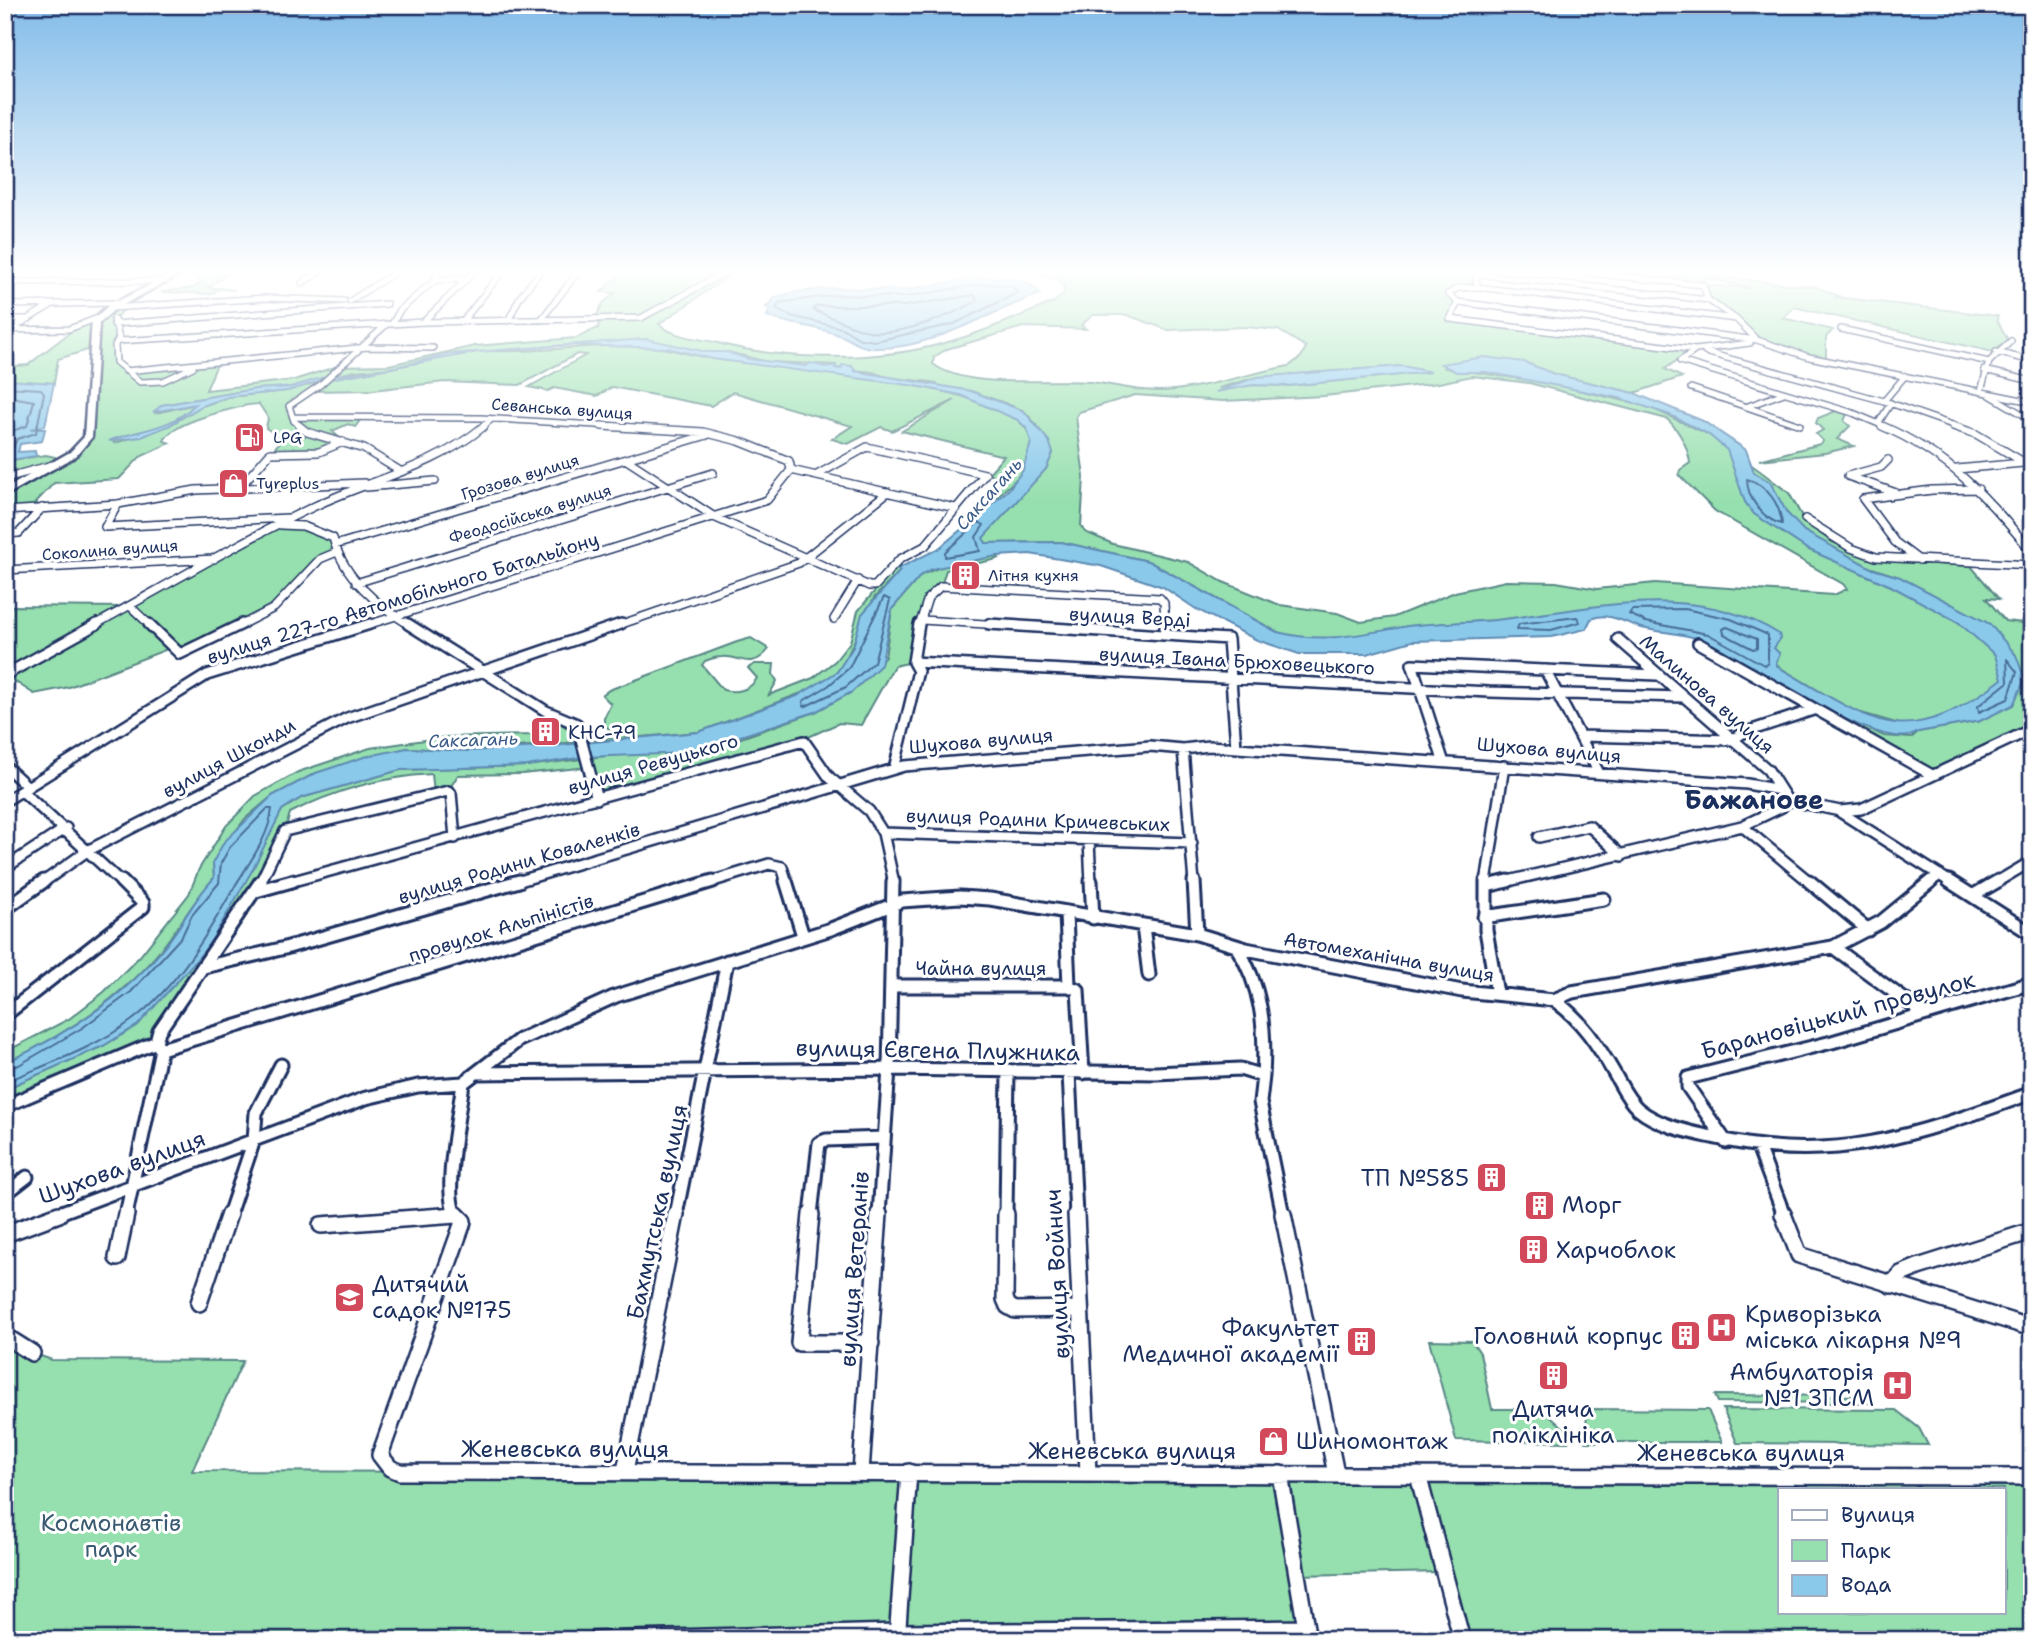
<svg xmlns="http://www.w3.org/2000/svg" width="2037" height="1645" font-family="'Shantell Sans',sans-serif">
<rect width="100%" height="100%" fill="#fff"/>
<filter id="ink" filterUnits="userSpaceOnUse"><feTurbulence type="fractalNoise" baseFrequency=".0143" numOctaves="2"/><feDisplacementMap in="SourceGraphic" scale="14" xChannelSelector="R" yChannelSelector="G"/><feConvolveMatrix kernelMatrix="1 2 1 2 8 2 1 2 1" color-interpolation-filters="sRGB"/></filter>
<g filter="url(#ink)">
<path fill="#96dfae" stroke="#588786" stroke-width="2" fill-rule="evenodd" d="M621 273H733L659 324C673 337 696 338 714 342 779 360 868 362 933 346 975 336 1015 318 1054 302L1063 295 1064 287 1057 279 1038 273H1474L1475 285 1447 294 1456 302 1447 319 1690 351 1665 369 1682 377 1634 393 1554 374 1524 362 1442 364 1445 368 1543 382 1647 406 1708 434 1760 471 1789 493 1805 522 1832 542 1887 561 1971 566 1999 599 1986 598 2005 621 2032 624V727L1930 770 1850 727 1842 716 1884 736 1911 738 1918 732 1980 721 1993 713 1987 691 1951 714 1906 726 1851 710 1754 652 1598 607 1500 620 1410 626 1344 639 1297 638 1277 632 1148 561 1061 542 986 543 982 538 1046 469 1053 453 1035 423 1024 411 1007 404 971 391 945 388 931 382 889 378 872 372 834 368 835 365 768 362 728 352H706L646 339 494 351C543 353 593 343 643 346 670 347 694 357 721 360 777 368 1000 383 1027 430 1048 464 1000 492 981 510L975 509 1006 478 988 474 1004 456 902 431 955 400 892 431 881 427 848 444 832 439 852 426 733 392 711 406 612 387 597 396 554 388 548 391 529 387 586 355 577 354 520 385 445 382 372 390 310 391 289 406 293 417 364 415 355 427 348 424 332 431 344 442 319 452 270 453 283 439 266 428 268 418 259 404 248 405C228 410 171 422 164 441L170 443 140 457 119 479 54 483 35 503 42 508 5 511V461L46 455 55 457 53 464 84 444 91 349 58 359 54 383 5 380V367L28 365 78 326 111 308 125 309 113 320 119 338 114 357 126 371 218 362 206 390 294 380 338 366 389 365 475 346 576 338 598 328 599 324 595 319 603 303 615 293 601 292ZM1093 315H1127L1168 330 1245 327 1278 330 1306 347 1301 357 1289 366C1251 373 1213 386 1174 390 1145 394 1119 385 1090 382 1046 378 967 390 933 364L934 357 947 349 1023 327 1086 329 1081 325ZM477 352 324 380 287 391 228 397 202 406 168 426 115 443 112 440C142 434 175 426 196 404L156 413 162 405 255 389 291 387 355 371 392 368 449 354ZM1402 366 1429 372 1287 386 1253 385 1219 388 1257 377ZM1472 376 1529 383 1667 419C1679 430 1688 447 1690 463L1680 470 1679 475 1715 511 1843 584 1847 589 1834 595 1655 583 1597 589 1556 582 1506 581 1455 592 1394 617 1361 622 1337 613 1280 605 1223 582 1188 562 1113 544 1085 532 1081 526 1084 477 1076 417 1079 412 1135 395 1222 401 1324 396 1439 383ZM1872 568 1899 577 1935 596 1891 586 1861 573Z
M1589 273H1709L1710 276 1816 287 1839 296 1835 297 1998 316 1997 320 2008 340 1993 352 1794 307 1783 318 1833 330 1826 337V360L1763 342 1709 300 1704 285 1751 288 1706 278 1703 285Z
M228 274 208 287 235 290 219 289 211 294 161 292 192 288 203 282 189 276Z
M1836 411 1847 414 1844 421 1850 426 1837 439 1854 446 1825 453 1759 460 1820 444 1823 441 1816 434 1823 430 1816 423 1818 418Z
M280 525 303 526 333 538 337 552 329 554 281 602 186 653 170 648 69 687 34 694 5 675V606L131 607Z
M997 556 999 558 993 560 946 570 941 586 929 592 913 662 894 666 861 725 839 723 802 740 597 799 588 767 522 774 458 775 448 791 434 794 432 774C382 777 335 790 290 813L285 831 256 891 156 1042 5 1106V1089L103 1046 138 1025 232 904 282 810 301 798 400 770 527 766 738 739 815 712 852 692 885 657 892 609 921 575 943 566Z
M894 568 901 570 874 598 845 661 837 672 812 689 699 732 593 741 617 735 604 725V718L611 704 602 695 609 690 737 642 751 638 769 649C751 672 740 655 722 657 716 657 710 659 705 661L702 665 723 690C736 693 750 691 757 678L748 668 755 664H774L773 674 777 681 769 695 813 678 835 661 850 642 858 611Z
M556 720 575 734 578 742 468 751 407 748 316 773 272 796 245 819 213 862 214 878C191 904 176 933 153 959 113 1004 59 1038 5 1063V1052L69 1019 104 992 140 956 189 894 199 869 226 826 255 796 298 772 370 748 445 737 533 735 535 729Z
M5 1336 32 1353 52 1360 243 1361 192 1471 2032 1477V1640L1649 1637 1462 1640 1443 1572 1297 1575 1306 1628 454 1640H5ZM1780 1489H2004V1612H1780Z
M1429 1340 1472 1341 1480 1353 1492 1409H1543L1564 1428 1568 1442 1456 1440Z
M1715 1395 1868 1396 1872 1403 1718 1402Z
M1588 1409 1708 1410 1722 1442H1586L1581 1428 1586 1425Z
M1723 1409 1896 1410 1919 1428 1928 1445 1737 1443Z"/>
<path fill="#8bc9eb" stroke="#5e8bb3" stroke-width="2" d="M980 277C1001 278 1028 275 1040 294 988 312 931 350 874 348 859 348 852 339 839 335 816 326 790 325 767 316L770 309 766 307 776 297 796 292 834 288 904 290Z
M646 339 706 352H727L748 359 806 366 810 363 826 367 836 365 835 368 841 369 842 365 852 366 855 371 971 391 1024 411 1049 441 1053 453 1046 469 983 538 986 543 1061 542 1148 561 1277 632C1324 644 1362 634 1408 626 1440 622 1472 623 1504 619 1596 608 1695 581 1779 634L1780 639 1774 648 1780 654 1776 663 1778 667C1875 722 1902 755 2002 679L1995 655 1958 622 1891 586 1807 549 1754 514 1745 502 1727 450 1708 434 1670 415 1619 398 1486 372H1456L1441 364 1484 357 1524 362 1554 374 1634 393 1703 421 1746 450 1754 472 1770 482 1787 513 1804 531 1873 569 1900 577 1990 624 2016 655 2025 680 2013 705 1980 721 1918 732C1883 759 1746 657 1705 641 1685 633 1662 633 1642 628 1626 623 1607 611 1591 619L1586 629 1552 637 1412 641 1367 654H1299L1257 640 1196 609 1163 587 1101 566 1030 554 997 556 932 569 921 575 892 609 881 665 852 692 815 712 688 753 584 757 527 766 400 770 301 798 282 810 253 869 208 947 138 1025 103 1046 5 1089V1063C68 1034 137 990 176 931 189 912 197 896 214 878L213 862 224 842 272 796 316 773 364 757 407 748 468 751 541 747 699 732 797 696 837 672 853 647 862 614 900 571 897 569 938 549 1008 490 1023 470 1031 442 1027 429 1018 420 960 395 916 386 713 359 668 348 574 345 478 352 324 380 287 391 228 397 202 406 168 426 141 437 109 441C138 429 172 430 195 404L153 412 162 405 255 389 291 387 324 377 392 368 449 354Z
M1402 366 1431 372 1287 386 1253 385 1216 392 1257 377Z
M5 380 54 383 45 426 31 429H45L42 441 20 444 18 452 35 451 36 456 5 461Z"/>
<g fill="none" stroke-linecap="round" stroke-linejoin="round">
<path stroke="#486d96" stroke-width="2" d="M981 284 1009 285 1019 292 954 324 875 341 860 339 842 328 791 316 776 309 779 303 835 295 905 297Z
M975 295 977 301C952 315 904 335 874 332 855 329 832 317 813 310L816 306H905Z
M5 387 41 389 44 393 36 433 17 439 11 452 5 454
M5 396 34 401 27 426 12 431 5 440
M1747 479C1767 485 1780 504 1782 524 1763 520 1747 498 1747 479Z
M979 522 984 525 976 537 980 551 945 557V552Z
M884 597 890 600 874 662 846 687 804 707 803 701 828 686 849 668Z
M1685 609 1731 619 1768 635V664L1764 665 1708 634 1646 622 1629 614 1632 610Z
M1577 617 1580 622 1551 630 1517 629 1519 624Z
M1727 627 1757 639V648L1753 649 1724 634 1723 629Z
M2007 659 2017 672 2008 699 1979 712 1978 706 2008 682Z
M5 1069 19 1065 82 1028 131 992 182 936 192 915 219 883 221 863 230 847 267 809H272C269 837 249 863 235 886 207 935 177 987 131 1021 93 1049 47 1064 5 1082"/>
<defs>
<path id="street-far4" d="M1476 273 1477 287 1458 288 1448 294 1458 302 1450 319 1696 350 1750 343
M1589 273 1703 285 1708 300 1736 319 1757 340
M1477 274 1708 300
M435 280 465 279
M5 282 165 281
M302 283 318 273
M1477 287 1736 319
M350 301 394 273
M1458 302 1757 340 1809 357 2032 402
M5 305 117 303
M111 308 266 298 344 301
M5 319H29
M114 319 119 338 115 345 116 362 140 382 163 381 193 367
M541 320 577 273
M463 321 501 273
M508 321 520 297 539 273
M423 322 473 273
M114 324 387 304
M392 324 400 310 435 280 437 273
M1841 329 1989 362
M5 330 69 329 98 318
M10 330 51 305
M119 341 423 322 641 318 724 273
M1696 350 1680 361 1853 413 1886 427
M1705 352 1884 401 1958 427
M1996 352 2032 361
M1984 370 2032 381
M126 371 368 347 433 348
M1691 388 1800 425
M1981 391 1989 362 2011 341
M1990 395 2032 420
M1884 401 1905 376
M1748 406 1784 393
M293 417 481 418 629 427
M1879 422 1891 403
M302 427 294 421 289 406 320 385 387 324
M482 427 492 419"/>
<path id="street-far3" d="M299 426 307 432 364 449 400 471
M602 426 703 432 739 441 789 461 791 470 955 508
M1882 426C1948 454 1987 497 2032 552
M1953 426 1976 434 2032 467
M627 460 716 518 869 586H875L900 559 925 546 985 474 867 447 817 475
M1888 460 1881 467 1848 476 1896 493
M1957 469 2023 463
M5 478 53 465
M240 487 270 453 319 452 343 442
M367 487 435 481
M118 504 105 527 288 518
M5 511 118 504 196 490 364 483
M1805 519 1851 548 1876 557 2032 565
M281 525 303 526 333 538C344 578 377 605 411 626
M5 534 19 533 42 508
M335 545 707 435
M1919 560 1895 542 1863 499 1932 490 1978 489
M5 570 214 559
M356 583 713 473
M131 607 151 626
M834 619 858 580
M922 620 1017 626
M93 626C167 585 239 542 315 506 372 479 436 467 484 426
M239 626 274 608 320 559 337 552
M364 626 767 500 791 470
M616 626 799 563 888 492
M919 626 928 598 941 586 1160 598 1164 603 1165 626"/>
<path id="street-far2" d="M149 624 180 654 242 624
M408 624 546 711 577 724 597 799
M989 624 1228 639 1236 747
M1165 624V634
M1618 639 1768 770 1787 800 1840 811 1861 809 2032 729
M1698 643 1932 775
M913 662 1489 692 1683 697
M1545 670 1599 773
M5 675 97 624
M1580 736 1732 740 1743 733 1813 710
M1183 749 1194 883
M1443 760 1412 664 1657 675
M5 766 28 787
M894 769 918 671 913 662 919 624
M22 791 122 883
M1787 800 1782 807 1742 826 1811 883
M5 801 207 675 370 624
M1840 812 1952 883
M883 833 1192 843
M1539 837 1589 826 1622 856
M1089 841 1091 883
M5 868 66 828
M42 883 87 851 347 718 621 624
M260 883 285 831 448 791 451 793 455 838
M286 883 804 741 829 777 869 811 883 833 894 883
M513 883 904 766 1150 746 1183 749 1209 746 1747 784 1780 790
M707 883 769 864 782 867 787 883
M1486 883 1504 766
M1500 883 1742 826
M1928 883 1940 875
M1995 883 2032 861"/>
<path id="street-far1" d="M786 881 803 936
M1091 881 1093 918
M1194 881 1197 934
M1486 881V930L1497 994
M1809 881 1868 930
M1949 881 2032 934
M1487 886 1508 881
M256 891 292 881
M1974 895 1998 881
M5 909 44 881
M1066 914 1069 986 1078 990 1083 1073
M1484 917 1604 899
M1143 926 1149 975
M1833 947 1924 1014
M204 967 285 948 519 881
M893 986H1069
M1554 1000C1581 1019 1598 1045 1614 1073 1621 1085 1627 1099 1638 1109 1657 1125 1688 1132 1712 1137 1833 1167 1919 1134 2032 1093
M5 1015 143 907V903L121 881
M161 1049 713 881
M476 1073 889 1069 1156 1073 1240 1069 1263 1076C1266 1029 1262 986 1236 946
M1069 1073 1076 1215
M1263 1076 1260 1102 1283 1215
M5 1106 156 1042 159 1031 261 881
M1726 1142 1688 1087V1078L1832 1042 2032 983
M1759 1149 1784 1215
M5 1194 27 1177
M54 1215 366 1098 418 1086 463 1083 519 1040 616 996 831 929 902 901 960 897 990 899 1197 934 1246 949 1462 991 1554 1000 1572 992 1833 947 1881 922 1931 881
M126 1215 161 1049 157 1044
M229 1215 254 1140 256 1113 281 1065
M450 1215H456
M457 1215C441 1199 460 1109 463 1083
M676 1215 727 961
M811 1215 819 1143 826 1140 884 1138
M879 1215 889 1069 893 881
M1006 1215 1008 1070"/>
<path id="street" d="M456 1214 463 1221 462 1225 380 1455 390 1468 400 1472 2032 1477
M811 1214 799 1343H871
M1006 1214 1005 1299 1008 1306 1015 1310 1078 1309
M1076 1214 1088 1473
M1283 1214 1336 1474
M1783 1214 1799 1255 2032 1328
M321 1225 456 1215
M5 1234 59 1214
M117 1258 126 1214
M1891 1285 1901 1274 1918 1267 2032 1231
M199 1303 229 1214
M5 1336 32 1353
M625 1471 676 1214
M861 1472 879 1214
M1280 1474 1308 1640
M1418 1475 1462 1640
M594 1640 898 1632 1306 1628
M897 1640 909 1472"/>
<path id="secondary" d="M174 273H182L114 310 99 323 92 437 76 456 5 496V489L70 452 84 437 92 320 108 306Z"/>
</defs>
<use href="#street-far4" stroke="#1b2f5e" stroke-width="8"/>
<use href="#street-far3" stroke="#1b2f5e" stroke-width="10"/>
<use href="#street-far2" stroke="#1b2f5e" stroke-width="14"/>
<use href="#street-far1" stroke="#1b2f5e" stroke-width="17"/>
<use href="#street" stroke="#1b2f5e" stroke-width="20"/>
<use href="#secondary" stroke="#1b2f5e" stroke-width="5"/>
<use href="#street-far4" stroke="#fff" stroke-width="5"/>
<use href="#street-far3" stroke="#fff" stroke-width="7"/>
<use href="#street-far2" stroke="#fff" stroke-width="9"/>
<use href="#street-far1" stroke="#fff" stroke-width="11"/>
<use href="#street" stroke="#fff" stroke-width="15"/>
<use href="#secondary" fill="#fff" fill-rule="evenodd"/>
</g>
</g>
<linearGradient id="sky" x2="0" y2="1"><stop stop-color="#83bce9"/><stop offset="0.54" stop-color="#fff"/><stop offset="1" stop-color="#fff" stop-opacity="0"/></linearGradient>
<rect width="2037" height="503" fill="url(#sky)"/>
<defs>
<symbol id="fuel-square" viewBox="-11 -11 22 22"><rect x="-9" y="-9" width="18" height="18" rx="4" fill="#d1495b" stroke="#fff"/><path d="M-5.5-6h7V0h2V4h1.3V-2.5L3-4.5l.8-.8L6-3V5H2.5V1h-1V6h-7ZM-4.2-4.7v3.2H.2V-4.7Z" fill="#fff"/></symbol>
<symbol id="shop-square" viewBox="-11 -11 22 22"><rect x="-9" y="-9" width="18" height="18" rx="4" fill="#d1495b" stroke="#fff"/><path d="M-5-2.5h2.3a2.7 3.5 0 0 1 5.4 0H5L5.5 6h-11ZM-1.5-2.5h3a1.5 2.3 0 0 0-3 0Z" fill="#fff"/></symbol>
<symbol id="building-square" viewBox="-11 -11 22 22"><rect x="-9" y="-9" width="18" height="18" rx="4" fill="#d1495b" stroke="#fff"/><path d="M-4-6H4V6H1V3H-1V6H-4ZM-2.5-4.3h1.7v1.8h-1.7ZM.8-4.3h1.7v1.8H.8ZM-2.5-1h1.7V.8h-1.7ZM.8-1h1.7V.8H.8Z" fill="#fff"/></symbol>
<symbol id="school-square" viewBox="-11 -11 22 22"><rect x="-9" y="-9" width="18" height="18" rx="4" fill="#d1495b" stroke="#fff"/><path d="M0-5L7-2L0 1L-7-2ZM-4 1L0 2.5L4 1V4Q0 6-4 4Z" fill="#fff"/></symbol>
<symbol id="hospital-square" viewBox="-11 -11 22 22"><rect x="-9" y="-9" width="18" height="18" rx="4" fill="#d1495b" stroke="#fff"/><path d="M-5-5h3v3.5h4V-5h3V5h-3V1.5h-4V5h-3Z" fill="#fff"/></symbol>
</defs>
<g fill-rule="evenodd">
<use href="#fuel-square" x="232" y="420" width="35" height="35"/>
<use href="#shop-square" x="216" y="466" width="35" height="35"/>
<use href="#building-square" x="948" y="558" width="35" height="35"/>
<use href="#building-square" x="528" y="714" width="35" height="35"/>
<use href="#building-square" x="1474" y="1160" width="35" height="35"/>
<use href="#building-square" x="1522" y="1188" width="35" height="35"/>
<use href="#building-square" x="1516" y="1232" width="35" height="35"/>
<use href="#school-square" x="332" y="1280" width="35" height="35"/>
<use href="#hospital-square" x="1704" y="1310" width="35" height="35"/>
<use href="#building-square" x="1668" y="1318" width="35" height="35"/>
<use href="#building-square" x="1344" y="1324" width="35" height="35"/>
<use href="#building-square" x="1536" y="1358" width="35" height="35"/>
<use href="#hospital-square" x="1880" y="1368" width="35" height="35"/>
<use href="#shop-square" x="1256" y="1424" width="35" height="35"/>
</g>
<g text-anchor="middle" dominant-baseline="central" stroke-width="6" stroke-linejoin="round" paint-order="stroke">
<g font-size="16" fill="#1b2f5e" stroke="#fff">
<text transform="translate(562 409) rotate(4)">Севанська вулиця</text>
<text transform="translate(520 477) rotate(-17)">Грозова вулиця</text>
<text transform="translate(530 514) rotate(-17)">Феодосійська вулиця</text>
<text transform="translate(110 550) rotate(-4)">Соколина вулиця</text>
</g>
<g font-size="16" fill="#1b2f5e" stroke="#fff" text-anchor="start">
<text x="273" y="437">LPG</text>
<text x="256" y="483">Tyreplus</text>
<text x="988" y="575">Літня кухня</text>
</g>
<g font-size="18" font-style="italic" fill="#3d5d88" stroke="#fff">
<text transform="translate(989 494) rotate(-48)">Саксагань</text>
<text transform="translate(473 740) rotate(-2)">Саксагань</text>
</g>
<g font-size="19" fill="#1b2f5e" stroke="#fff">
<text transform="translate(403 598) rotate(-17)">вулиця 227-го Автомобільного Батальйону</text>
<text transform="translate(1130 617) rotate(3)">вулиця Верді</text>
<text transform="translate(1237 661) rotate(3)">вулиця Івана Брюховецького</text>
<text transform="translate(1707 694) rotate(41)">Малинова вулиця</text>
<text transform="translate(981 741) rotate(-5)">Шухова вулиця</text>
<text transform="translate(1549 750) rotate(5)">Шухова вулиця</text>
<text transform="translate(229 758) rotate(-28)">вулиця Шконди</text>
<text transform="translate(653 764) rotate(-16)">вулиця Ревуцького</text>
<text transform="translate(1038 820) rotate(2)">вулиця Родини Кричевських</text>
<text transform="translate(519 863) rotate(-16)">вулиця Родини Коваленків</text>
<text transform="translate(501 928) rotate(-17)">провулок Альпіністів</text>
<text transform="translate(1389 957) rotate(10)">Автомеханічна вулиця</text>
<text x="981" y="968">Чайна вулиця</text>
</g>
<g font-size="19" fill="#1b2f5e" stroke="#fff" text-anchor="start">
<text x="568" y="732">КНС-79</text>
</g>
<g font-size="23" fill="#1b2f5e" stroke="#fff">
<text transform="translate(1838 1015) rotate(-15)">Барановіцький провулок</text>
<text transform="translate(938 1050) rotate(1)">вулиця Євгена Плужника</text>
<text transform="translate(122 1167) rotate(-20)">Шухова вулиця</text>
<text transform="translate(657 1212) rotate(-78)">Бахмутська вулиця</text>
<text transform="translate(854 1269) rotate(-86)">вулиця Ветеранів</text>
<text transform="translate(1057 1274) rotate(-93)">вулиця Войнич</text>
<text x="565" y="1449">Женевська вулиця</text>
<text x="1132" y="1451">Женевська вулиця</text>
<text x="1741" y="1453">Женевська вулиця</text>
</g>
<g font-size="23" fill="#1b2f5e" stroke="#fff" text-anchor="start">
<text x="1469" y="1178" text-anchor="end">ТП №585</text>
<text x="1562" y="1205">Морг</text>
<text x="1556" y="1250">Харчоблок</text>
<text x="372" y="1284">Дитячий<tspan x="372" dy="26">садок №175</tspan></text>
<text x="1745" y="1314">Криворізька<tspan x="1745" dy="26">міська лікарня №9</tspan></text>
<text x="1339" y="1328" text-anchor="end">Факультет<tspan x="1339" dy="26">Медичної академії</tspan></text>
<text x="1663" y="1336" text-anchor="end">Головний корпус</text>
<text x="1874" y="1372" text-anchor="end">Амбулаторія<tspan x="1874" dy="26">№1 ЗПСМ</tspan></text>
<text x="1553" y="1409" text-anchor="middle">Дитяча<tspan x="1553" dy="26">поліклініка</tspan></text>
<text x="1296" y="1441">Шиномонтаж</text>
</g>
<g font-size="23" fill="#3a5b72" stroke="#fff">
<text x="111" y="1523">Космонавтів<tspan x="111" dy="26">парк</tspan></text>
</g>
<g font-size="26" font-weight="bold" fill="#1b2f5e" stroke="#fff">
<text x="1754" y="799">Бажанове</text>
</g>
</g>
<rect width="2037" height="1645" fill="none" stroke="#fff" stroke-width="28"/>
<rect x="14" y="14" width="2009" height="1617" fill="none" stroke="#1b2f5e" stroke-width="2.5" filter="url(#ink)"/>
<rect x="1778" y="1488" width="228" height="126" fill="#ffffff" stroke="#a4acbf" stroke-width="2"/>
<rect x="1792" y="1510" width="35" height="10" fill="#ffffff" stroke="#a4acbf" stroke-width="2"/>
<text x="1841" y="1522" font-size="21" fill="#1b2f5e">Вулиця</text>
<rect x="1792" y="1540" width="35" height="21" fill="#96dfae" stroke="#a4acbf" stroke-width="2"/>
<text x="1841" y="1558" font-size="21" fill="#1b2f5e">Парк</text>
<rect x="1792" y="1575" width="35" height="21" fill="#8bc9eb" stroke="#a4acbf" stroke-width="2"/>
<text x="1841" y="1592" font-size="21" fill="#1b2f5e">Вода</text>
</svg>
